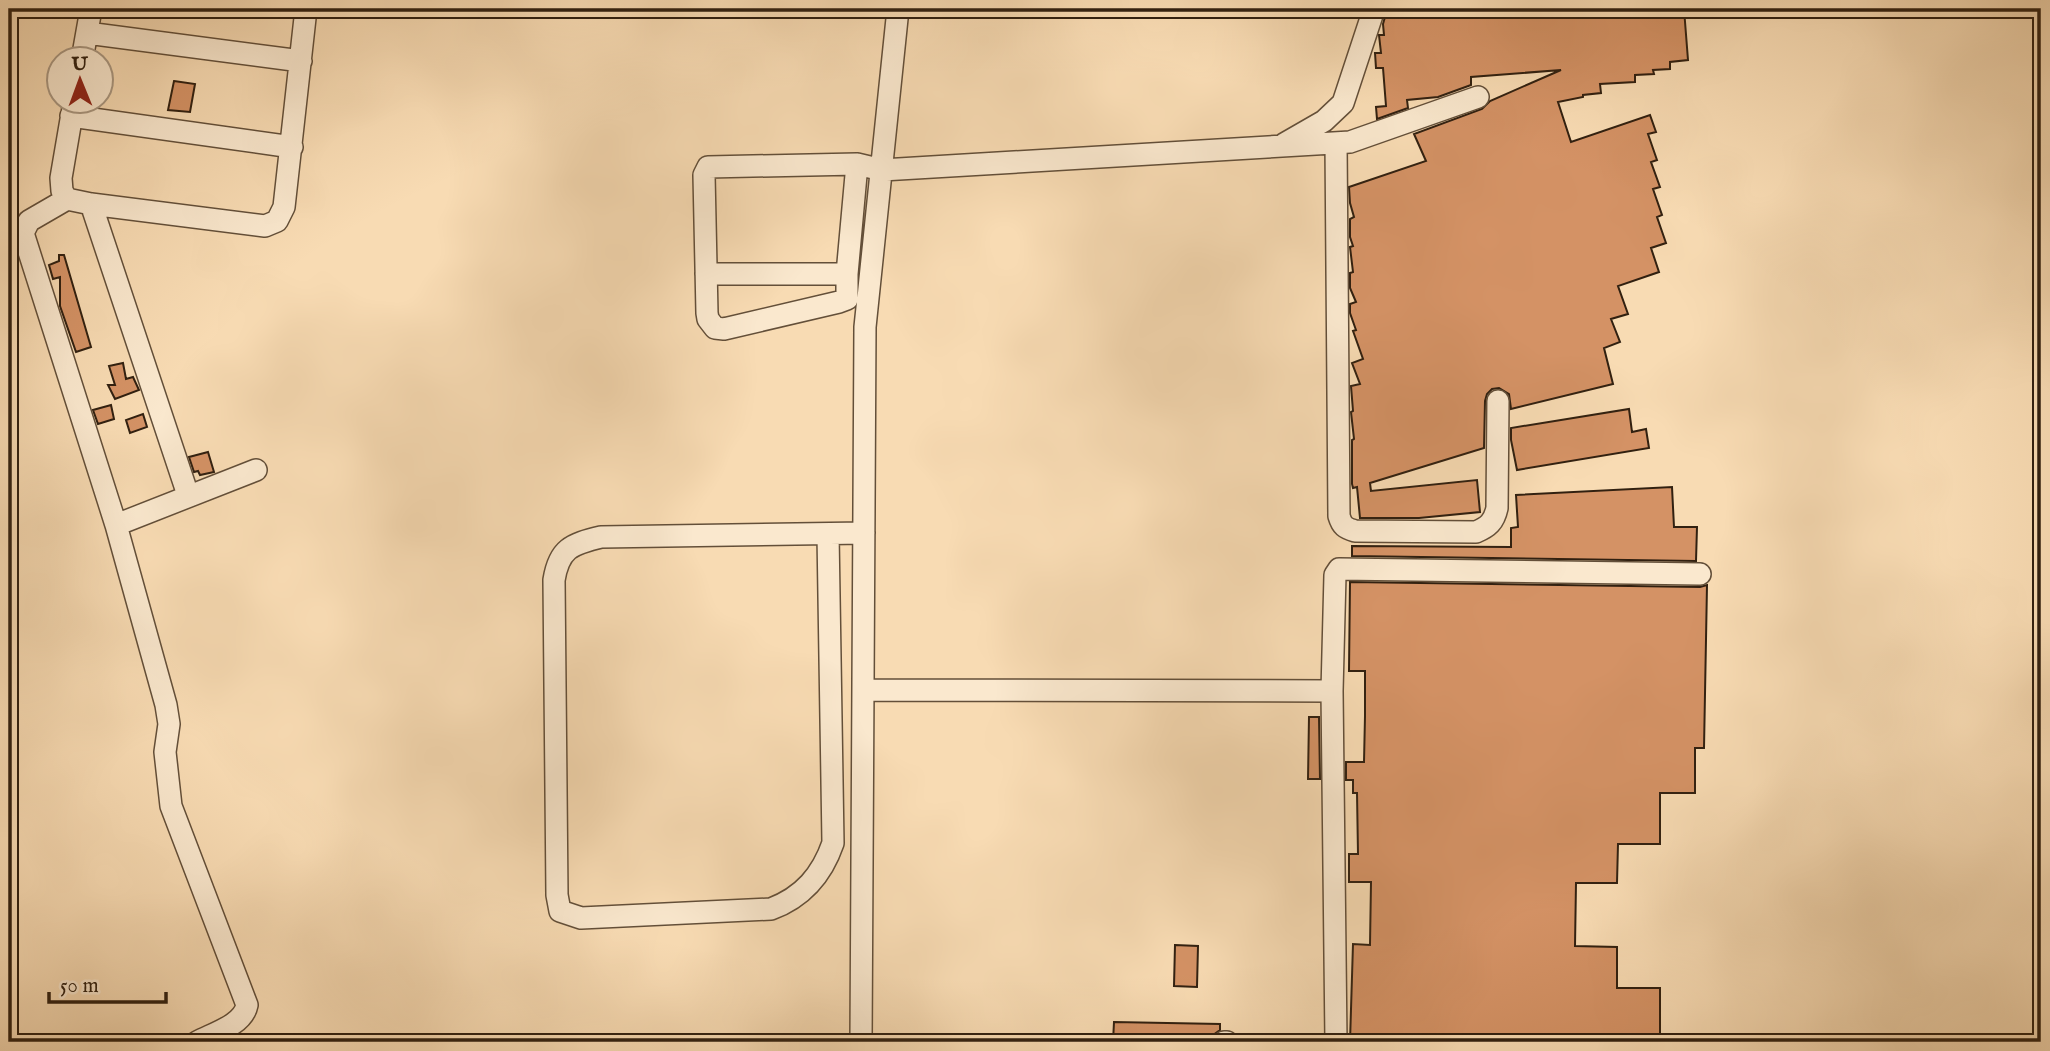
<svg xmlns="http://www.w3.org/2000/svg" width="2050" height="1051" font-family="'IM FELL English',serif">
<rect width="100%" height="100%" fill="#f8dbb3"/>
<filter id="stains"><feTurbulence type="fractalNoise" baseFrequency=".00286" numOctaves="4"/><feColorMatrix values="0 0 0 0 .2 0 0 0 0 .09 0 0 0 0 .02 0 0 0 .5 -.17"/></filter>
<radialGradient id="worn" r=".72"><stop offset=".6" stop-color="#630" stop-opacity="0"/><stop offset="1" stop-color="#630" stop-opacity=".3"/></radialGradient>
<path fill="#d49265" stroke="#312010" stroke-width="2" d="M1387 9H1684L1688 60 1670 62V69L1653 70 1654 74 1635 75V82L1600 84 1601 93 1583 95V97L1558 102 1571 142 1650 115 1656 132 1648 134 1657 160 1651 162 1660 187 1653 189 1662 215 1657 217 1666 243 1651 248 1659 272 1618 286 1628 314 1611 319 1620 342 1604 348 1613 384 1511 409 1509 394 1499 388 1492 389 1487 394 1485 401 1484 448 1370 483 1371 491 1477 480 1480 512 1419 518H1360L1357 487 1353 488 1352 484V440L1354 439 1351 412 1353 411 1351 386 1360 384 1352 363 1363 359 1353 331 1356 330 1350 313V304L1356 302 1350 288V273L1353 272 1350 247 1353 246 1350 237V219L1354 217 1350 203 1349 187 1426 161 1414 134 1482 109 1490 101 1561 70 1471 77V85L1438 97 1407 100 1408 108 1377 119 1376 107 1386 106 1383 68H1376L1375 53H1381L1379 35H1384L1383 24 1385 17H1388Z
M174 81 195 84 190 112 168 110Z
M59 255H64L91 347 76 352 60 306V277L53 279 49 265 59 261Z
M123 363 126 379 133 377 139 390 115 399 108 385H115L109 366Z
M111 405 114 419 98 424 93 410Z
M1629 409 1632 432 1646 429 1649 448 1517 470 1511 440V428Z
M143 414 147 427 130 433 126 420Z
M208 452 214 472 200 475 198 471 194 472 189 457Z
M1672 487 1674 527H1697L1696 561 1352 556V546L1511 547V528L1518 527 1516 495Z
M1350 582 1700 587 1707 585 1704 748H1695V793H1660V844H1618L1617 883H1576L1575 946 1617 947V988H1660V1042H1350L1353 944 1370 945 1371 882H1349V854H1358L1357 793H1353V780H1346V762H1364L1365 716V671H1349Z
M1309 717H1319L1320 779H1308Z
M1175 945 1198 946 1197 987 1174 986Z
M1114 1022 1220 1024V1030L1213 1035 1211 1042H1113Z"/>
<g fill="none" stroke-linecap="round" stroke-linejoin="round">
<defs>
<path id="minor" d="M87 33 301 61
M82 60 91 9
M71 116 292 147
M1336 143 1339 516C1342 526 1345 528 1355 531L1476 532C1488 527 1494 522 1497 508L1498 401
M1284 144 1324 121 1343 103 1374 9
M857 164 847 274V299L839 302 724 329 715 328 708 319 707 313 704 175 708 167 857 164 882 170 1350 142 1478 97
M67 199 62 191 61 178 74 102
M91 204 188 495
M706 274H847
M116 525 256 470
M828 534 833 843C822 875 803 897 771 909L581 918 560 911 557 895 554 580C559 549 571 544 601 537L864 533
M863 690 1332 691 1335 575 1339 569 1700 574
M1332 691 1336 1042
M197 1042C214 1033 243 1025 247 1005L171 806 165 752 169 724 166 705 116 525 23 233 29 221 67 199 91 204 265 226 277 221 284 207 306 9
M861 1042 865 327 898 9
M1224 1042H1227"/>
</defs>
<use href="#minor" stroke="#634f39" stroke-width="24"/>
<use href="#minor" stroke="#fae8ce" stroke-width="21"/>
</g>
<rect width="2050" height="1051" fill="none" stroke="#f8dbb3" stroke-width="35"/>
<rect x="10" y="10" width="2029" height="1030" fill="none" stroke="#312010" stroke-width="3.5"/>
<rect x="18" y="18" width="2015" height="1016" fill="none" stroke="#312010" stroke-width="2"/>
<g transform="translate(80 80) rotate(359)"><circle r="33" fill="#fae8ce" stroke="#aa9882" stroke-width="2"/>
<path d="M0-5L12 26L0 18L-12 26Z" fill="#8f2418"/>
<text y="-10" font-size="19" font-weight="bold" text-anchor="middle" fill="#312010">U</text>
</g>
<path d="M49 992v10h117v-10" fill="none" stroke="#312010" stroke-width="3.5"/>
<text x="60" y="992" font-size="21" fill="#312010" stroke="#fae8ce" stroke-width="5" paint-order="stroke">50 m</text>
<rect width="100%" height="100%" filter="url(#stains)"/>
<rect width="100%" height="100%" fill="url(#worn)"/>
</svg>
